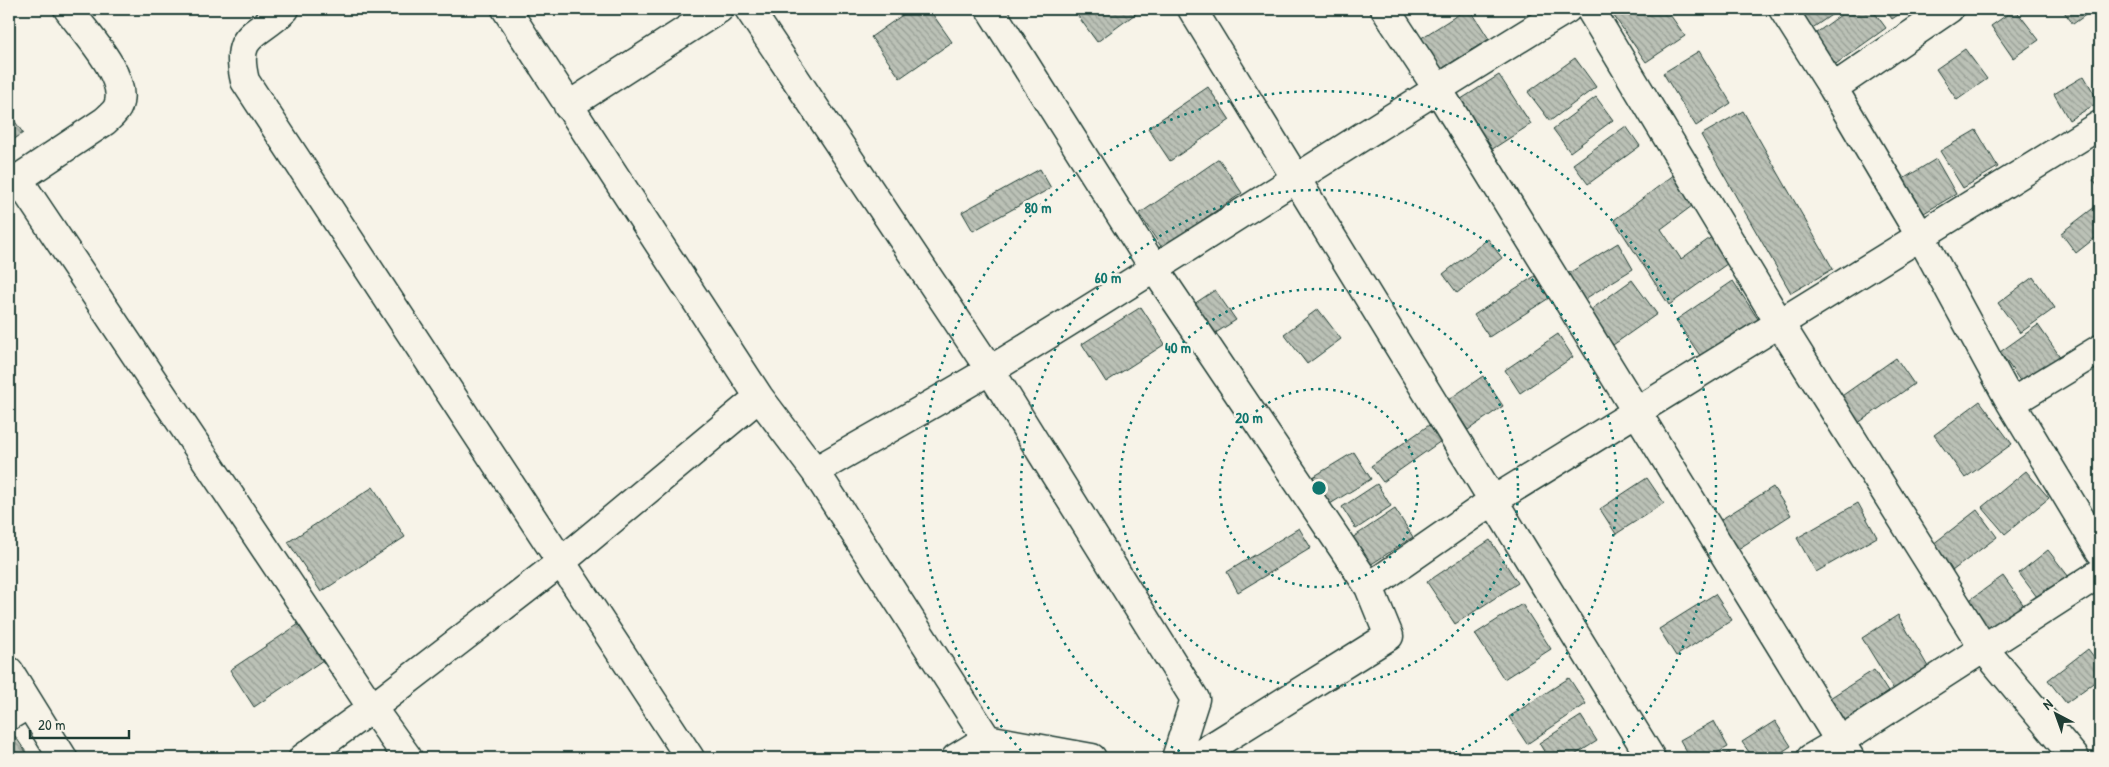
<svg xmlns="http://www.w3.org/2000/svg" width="2109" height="767" font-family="'Patrick Hand',sans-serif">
<defs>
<pattern id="building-back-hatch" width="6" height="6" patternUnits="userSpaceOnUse" patternTransform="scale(1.25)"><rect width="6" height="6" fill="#bbc1b6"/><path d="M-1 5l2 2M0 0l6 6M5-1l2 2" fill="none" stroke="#979e95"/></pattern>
</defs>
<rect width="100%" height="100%" fill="#f7f3e8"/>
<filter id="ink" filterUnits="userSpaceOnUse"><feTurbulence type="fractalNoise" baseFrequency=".02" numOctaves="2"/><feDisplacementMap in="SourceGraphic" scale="10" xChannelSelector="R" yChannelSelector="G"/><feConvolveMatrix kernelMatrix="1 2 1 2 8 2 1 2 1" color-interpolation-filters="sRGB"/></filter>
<g filter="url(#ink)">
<path fill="url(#building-back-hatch)" stroke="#1f3d34" d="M911 9H929L952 42 900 78 871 37Z
M1078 9H1142L1097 42 1075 12Z
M1467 9H1470L1489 39 1435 73 1415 42Z
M1609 9H1666L1685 36 1646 62Z
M1797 9H1840L1811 29Z
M1849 9H1872L1886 28 1833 66 1812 36Z
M1885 9H1907L1892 19Z
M2015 9 2039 40 2013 58 1991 26Z
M2062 9H2094L2073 24Z
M1965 49 1987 79 1957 100 1936 69Z
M1699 51 1731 103 1696 126 1663 73Z
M1575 58 1596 87 1550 121 1528 92Z
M1499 75 1531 124 1491 150 1458 101Z
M2084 76 2099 102 2069 120 2054 94Z
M1208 87 1230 120 1170 161 1148 128Z
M1596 97 1613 120 1570 152 1553 129Z
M1743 111 1833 269 1791 293 1701 135Z
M9 113 23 133 9 143Z
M1626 126 1640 146 1588 184 1573 164Z
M1976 130 1998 167 1963 188 1940 151Z
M1219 159 1242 193 1162 248 1139 214Z
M1936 159 1956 194 1924 213 1903 179Z
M1040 169 1051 188 973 231 962 212Z
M1679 171 1700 200 1661 229 1681 259 1713 236 1731 261 1669 305 1614 220Z
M2100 174V190L2093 180Z
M2100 203V234L2076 253 2061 233Z
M1488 239 1502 258 1457 293 1443 274Z
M1618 243 1633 269 1580 302 1564 276Z
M1535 276 1549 298 1489 337 1474 315Z
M2033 277 2055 308 2020 333 1998 303Z
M1632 280 1657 314 1613 345 1589 311Z
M1733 281 1762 325 1705 363 1676 320Z
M1215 290 1236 320 1214 334 1194 304Z
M1141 307 1165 344 1106 382 1082 344Z
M1318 309 1341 339 1307 364 1284 334Z
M2038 325 2061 358 2023 385 2000 352Z
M1558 334 1573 357 1520 393 1505 370Z
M1896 358 1914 384 1854 426 1836 400Z
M1483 376 1503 406 1468 430 1448 400Z
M1980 401 2012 444 1965 478 1934 435Z
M1429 425 1441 441 1383 482 1371 466Z
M1354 452 1371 479 1325 507 1308 480Z
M2026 471 2049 498 2005 534 1982 507Z
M1647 478 1664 503 1616 534 1600 509Z
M1377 484 1391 506 1356 529 1342 507Z
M373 487 405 537 321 592 288 542Z
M1773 487 1791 515 1735 551 1717 522Z
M1858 503 1877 537 1816 572 1797 538Z
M1395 509 1413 537 1370 565 1352 538Z
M1977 510 1997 537 1944 577 1924 551Z
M1299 528 1311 548 1238 592 1227 572Z
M1490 540 1518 583 1455 624 1427 582Z
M2048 550 2069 577 2040 601 2019 573Z
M2003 576 2025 607 1983 637 1960 607Z
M1715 594 1732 620 1676 656 1659 629Z
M1522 604 1551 649 1504 679 1475 634Z
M1898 615 1931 672 1896 693 1862 638Z
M299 624 323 660 254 707 230 670Z
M2088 649 2100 665V678L2066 703 2048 680Z
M1874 670 1888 692 1836 726 1822 703Z
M1569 678 1586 704 1527 744 1509 717Z
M1581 716 1597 741 1570 758H1548L1539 743Z
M1714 721 1728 747 1708 758H1690L1680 740Z
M1775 721 1791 746 1773 758H1753L1742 742Z
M15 736 30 758H9V740Z
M1729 752 1733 758H1719Z"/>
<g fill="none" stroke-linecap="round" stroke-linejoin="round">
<defs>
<path id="street" d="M285 9C257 37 233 32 245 81L690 758
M506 9 759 397 815 471 987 739
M749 9 990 370 1195 699 1176 758
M990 9 1154 268 1369 587
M1192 9 1651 758
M1385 9 1437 88 1850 758
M1590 9 1780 324 1984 649 2075 758
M1783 9 1833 88 1921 237 2011 403 2100 551
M1833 88 1949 9
M568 106 719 9
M18 179 372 708 408 758
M9 185 105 121C109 117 116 112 118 106 129 77 84 31 68 9
M2011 403 2100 349
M815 471C874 437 933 404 992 369 1185 252 1374 126 1567 9
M9 671 63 758
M9 716 29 704
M303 758 372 708 561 562 759 397
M956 758 987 739 1092 758
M1194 758 1389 636 1369 587 1494 500 2100 125
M1811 758 1840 741 2100 573"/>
</defs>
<use href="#street" stroke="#1f3d34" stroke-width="31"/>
<use href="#street" stroke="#f7f3e8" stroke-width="28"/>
</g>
</g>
<g fill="none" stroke="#0f766e" stroke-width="2.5" stroke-dasharray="2.5 5">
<circle cx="1319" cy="488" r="99"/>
<circle cx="1319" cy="488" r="199"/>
<path d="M1193 758A298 298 0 1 1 1445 758"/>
<path d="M1026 756A397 397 0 1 1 1612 756"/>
</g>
<circle cx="1319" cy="488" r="8" fill="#0f766e" stroke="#f7f3e8" stroke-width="2.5"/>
<g font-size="15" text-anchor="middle" font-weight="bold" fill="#0f766e" stroke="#f7f3e8" stroke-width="5" stroke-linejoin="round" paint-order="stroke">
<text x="1038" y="213">80 m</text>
<text x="1108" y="283">60 m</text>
<text x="1178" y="353">40 m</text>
<text x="1249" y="423">20 m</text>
</g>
<rect width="2109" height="767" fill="none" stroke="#f7f3e8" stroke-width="30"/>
<rect x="15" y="15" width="2079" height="737" fill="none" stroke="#1f3d34" stroke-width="2" filter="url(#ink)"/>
<g transform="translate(2056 714) rotate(319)" stroke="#f7f3e8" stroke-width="4" paint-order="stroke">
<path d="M0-4L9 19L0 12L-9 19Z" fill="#1f3d34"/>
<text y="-8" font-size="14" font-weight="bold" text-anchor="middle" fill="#1f3d34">N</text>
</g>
<path d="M30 730v8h99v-8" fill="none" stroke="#1f3d34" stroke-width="2.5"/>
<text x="38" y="730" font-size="15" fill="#1f3d34" stroke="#f7f3e8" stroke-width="4" paint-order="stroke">20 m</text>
</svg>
